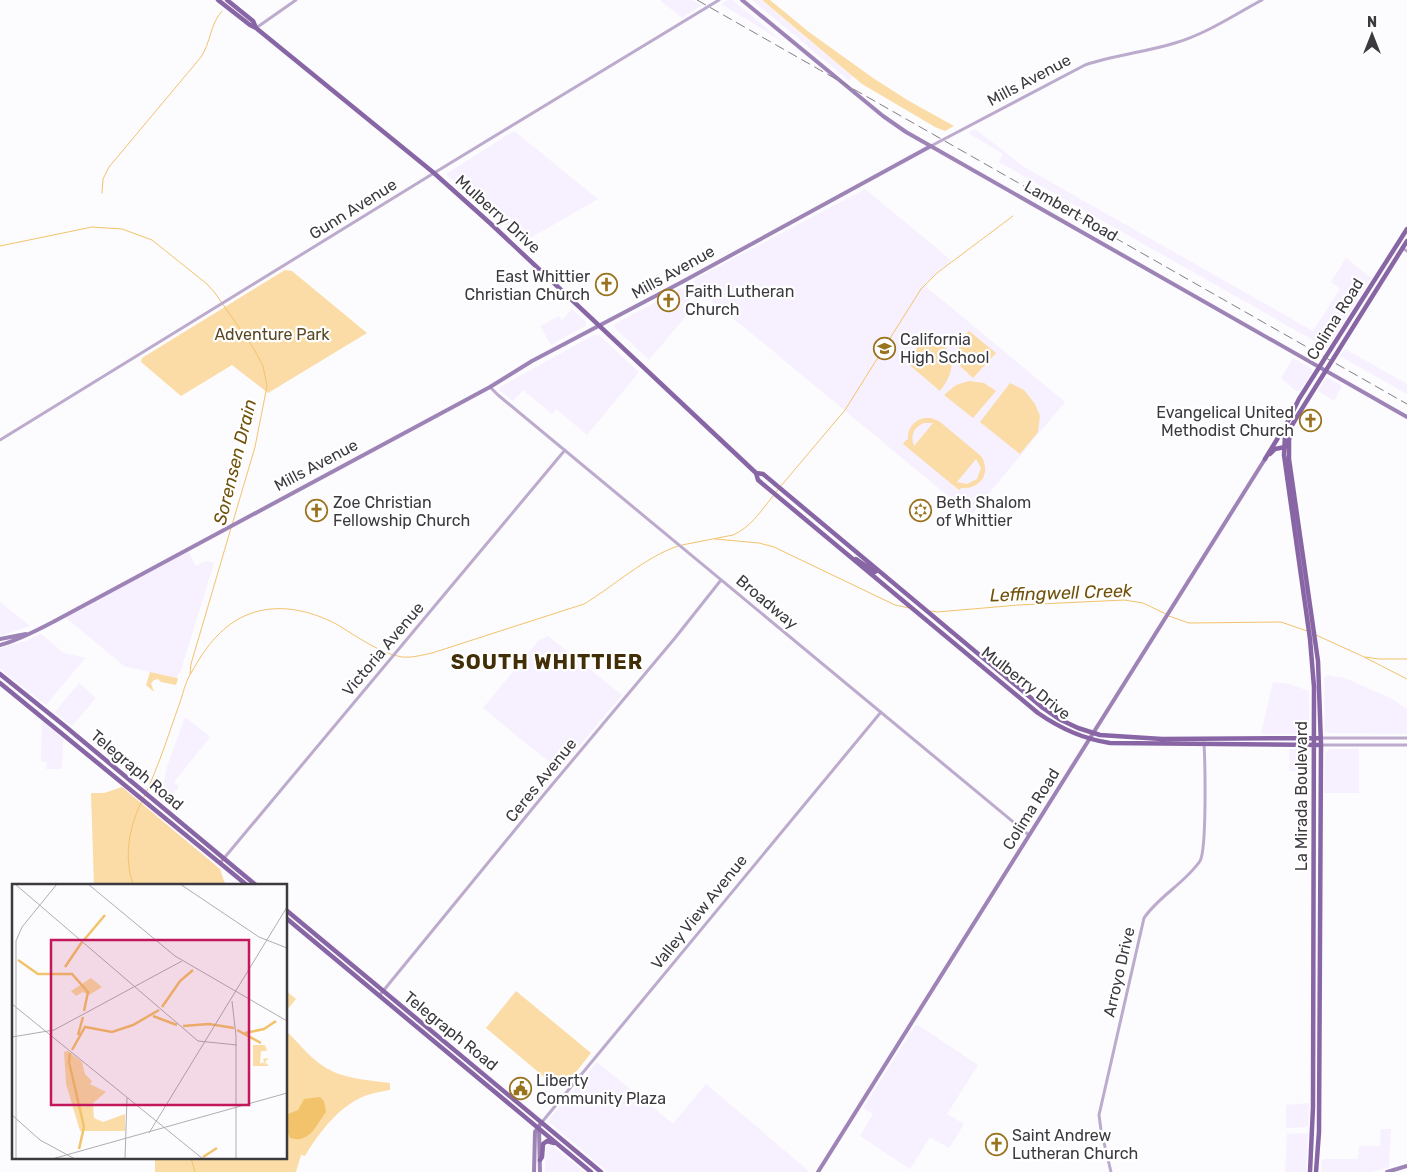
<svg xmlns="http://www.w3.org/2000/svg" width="1407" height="1172" font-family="Rubik,sans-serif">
<rect width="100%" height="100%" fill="#fcfbfe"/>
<path fill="#f7f0fe" d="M660 0H692L702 5 682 18Z
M728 0H733L782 41 721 4Z
M752 0H761L848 72 853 76 849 81Z
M975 129 1024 167 1313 331 1340 289 1331 282 1346 258 1371 278 1327 348 999 162 1003 154 968 133Z
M514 131 598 199 525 241 446 174Z
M865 189 952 261 935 274 924 285 1065 402 971 515 693 285 695 279Z
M679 289H682L692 296 684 307 690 311 649 360 614 327 615 324Z
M572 309 586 322 585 326 551 345 540 326 559 316 562 321Z
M594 335 600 336 639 372 587 435 556 409 552 414 523 390 513 401 499 390 500 387Z
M1345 349 1407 384V394L1340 356Z
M1293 358 1311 368 1312 372 1300 391H1296L1281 378Z
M1328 378 1342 386 1334 401 1318 391 1325 379Z
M187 549 196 566 206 561 214 563 180 673H178L177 678 124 666 64 616Z
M0 602 30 626 0 636Z
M41 634 64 653 85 658 46 705 0 669V648L26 641Z
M548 636 622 695 559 770 483 708 539 640Z
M1327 675 1345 678 1392 699 1407 709V734L1327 733 1325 731 1324 678Z
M1273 682 1289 684 1309 691V731L1306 734H1261Z
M79 683 96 698 72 726 55 712Z
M185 717 210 737 174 782 179 787 165 804 157 797 163 786 166 770Z
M42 720 63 739 62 769H46L47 763 41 761Z
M1289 749H1307L1309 751V771H1290Z
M1329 749H1359V793H1324L1325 753Z
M918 1025 978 1065 947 1114 964 1124 949 1148 930 1137 910 1169 860 1136 873 1114 863 1108 915 1026Z
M597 1062 673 1124 706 1084 810 1172H608L549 1122 550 1118Z
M1309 1103 1308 1127 1286 1128V1105Z
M1381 1129H1391L1389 1167 1372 1172H1321L1322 1159H1358L1359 1146H1380Z
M1308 1133 1306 1172H1285L1287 1134Z
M548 1144 551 1145 584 1172H545L546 1148Z"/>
<path fill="#fbdca6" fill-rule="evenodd" d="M762 0H770L809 32 873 78 909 101 954 126 945 131 935 127 862 84Z
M285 270 292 271 367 333 268 393 232 365 181 396 141 362 142 358Z
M969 331 996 353 973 378 960 366 958 353 960 340Z
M929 334C954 349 959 367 940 391L906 362Z
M969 381 984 383 996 391 973 418 944 395 956 385Z
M1010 383 1024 390 1035 404 1040 416 1038 432 1020 454 980 422Z
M924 418H931L939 421 981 456C992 473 980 490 961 488L959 490 903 444 906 440H908C907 429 913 421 924 418ZM924 423H933L914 446C910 435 914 427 924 423ZM976 459 981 468 977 479 967 484 957 482Z
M150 672 177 678 178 679 176 685 161 682 158 679 154 680 151 683 154 692 146 685Z
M122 787 220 869 224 881 227 886H94L91 793H104Z
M286 991 296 999 286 1011Z
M516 991 591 1053 565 1086 545 1078 537 1071 486 1028Z
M286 1031C298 1042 309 1057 323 1066 342 1079 368 1080 390 1083V1090C384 1091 377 1092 371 1094 343 1101 319 1132 305 1156L301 1155 296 1172H155V1158H286Z"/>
<path fill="#f2c36b" d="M320 1097 324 1101 326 1112C316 1125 310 1144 290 1138L288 1133V1114L298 1110 304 1099Z"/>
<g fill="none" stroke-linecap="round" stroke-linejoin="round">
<path stroke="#f2c36b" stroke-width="1" d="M102 193 103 179 109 167 201 57C211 42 210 24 222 11
M0 246 92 227 122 229 152 240 207 284 215 293 254 349 263 366 267 386 255 447 232 525
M775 493 845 410 921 289 937 273 1013 216
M715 539 759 543 774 547 895 605 909 608
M682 545 733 535C751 527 761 511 773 496
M931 611 937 612 1019 605 1124 600 1143 603 1166 614
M1169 616 1189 623 1281 622 1307 631
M1316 635 1362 656 1407 679
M1365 657 1379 659H1407
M190 674 191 664 231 528
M144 797C158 768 168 736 179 705 183 695 185 682 191 673 198 661 206 647 217 636 251 600 297 603 338 625 356 636 381 654 402 657 412 658 422 655 432 653L584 604C614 586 645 557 678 546
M134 886C132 880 129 873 129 866 126 845 132 820 142 801
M191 1158 195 1172"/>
<path stroke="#bdabce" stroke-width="3" d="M256 28 296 0
M931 146 1085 65C1115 55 1146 52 1175 43 1206 34 1234 15 1262 0
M1402 248 1407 251
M490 387 498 395 1029 835
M0 440 434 173 719 0
M1320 738H1407
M1321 745H1407
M220 863 565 450
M379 996 546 792 675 638 721 580
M542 1122 881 712
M1111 1172 1101 1130 1099 1115 1144 918C1159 896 1185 883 1200 861 1207 849 1205 761 1204 743"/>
<path stroke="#9e83b7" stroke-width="4" d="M742 0 883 116 906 132 1407 417
M0 639 26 634
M0 645C19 640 35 631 53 622L490 387 532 361 682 282 931 146
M539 1128 540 1172
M534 1172 535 1132 542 1122
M818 1172 1265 459
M1387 1172 1407 1166"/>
<path stroke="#8866a5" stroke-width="4.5" d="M218 0 250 25 256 28 434 173 491 224 756 473 763 474 1043 708 1059 719 1078 728 1100 735 1162 739 1320 738
M227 0 253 21 256 28
M1287 423 1285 435 1284 455 1310 639 1314 687 1313 1107 1310 1172
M1270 454 1275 449 1285 447
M1265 459 1287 423 1299 399 1407 229
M756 473 758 480 1038 713C1061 729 1083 739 1110 743L1321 745
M856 559 875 572 878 570
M0 674 66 727 257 886
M0 683 248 886
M286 910 601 1172
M286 918 591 1172
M540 1160 542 1157 543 1144 547 1141 554 1143
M1316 1172 1319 1132 1321 745 1318 661 1289 459V441L1291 427 1298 415 1407 241"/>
<path stroke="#828085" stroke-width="1" stroke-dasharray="10 5" stroke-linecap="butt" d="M697 0 1407 404"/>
</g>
<defs>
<symbol id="church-ring" viewBox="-11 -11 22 22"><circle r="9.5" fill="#fff" stroke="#9a731f" stroke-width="1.5"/><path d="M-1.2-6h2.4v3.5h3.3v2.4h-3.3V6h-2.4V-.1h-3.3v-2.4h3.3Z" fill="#9a731f"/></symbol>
<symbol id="school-ring" viewBox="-11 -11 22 22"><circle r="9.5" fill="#fff" stroke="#9a731f" stroke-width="1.5"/><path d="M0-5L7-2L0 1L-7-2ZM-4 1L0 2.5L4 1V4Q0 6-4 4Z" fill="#9a731f"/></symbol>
<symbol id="synagogue-ring" viewBox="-11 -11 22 22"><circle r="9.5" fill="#fff" stroke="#9a731f" stroke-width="1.5"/><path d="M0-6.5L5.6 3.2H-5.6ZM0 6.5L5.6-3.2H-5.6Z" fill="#9a731f"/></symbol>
<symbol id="civic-ring" viewBox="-11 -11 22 22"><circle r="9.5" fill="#fff" stroke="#9a731f" stroke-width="1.5"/><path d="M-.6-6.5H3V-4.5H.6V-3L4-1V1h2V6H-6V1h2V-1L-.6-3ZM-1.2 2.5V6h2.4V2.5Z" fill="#9a731f"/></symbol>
</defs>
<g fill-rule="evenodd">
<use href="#church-ring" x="594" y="272" width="25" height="25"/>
<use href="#church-ring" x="656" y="288" width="25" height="25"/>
<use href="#school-ring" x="872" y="336" width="25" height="25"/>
<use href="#church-ring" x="1298" y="408" width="25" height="25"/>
<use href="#church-ring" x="304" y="498" width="25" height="25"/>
<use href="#synagogue-ring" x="908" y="498" width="25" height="25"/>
<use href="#civic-ring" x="508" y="1076" width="25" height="25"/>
<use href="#church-ring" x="984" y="1132" width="25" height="25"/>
</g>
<g text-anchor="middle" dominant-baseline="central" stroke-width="4.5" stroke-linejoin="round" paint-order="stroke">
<g font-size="16" fill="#3c393f" stroke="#fff">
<text transform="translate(1029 80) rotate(-28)">Mills Avenue</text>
<text transform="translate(353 209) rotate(-32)">Gunn Avenue</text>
<text transform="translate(1071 211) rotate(30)">Lambert Road</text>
<text transform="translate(498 214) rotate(42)">Mulberry Drive</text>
<text transform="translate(673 272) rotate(-29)">Mills Avenue</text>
<text transform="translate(1335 319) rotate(-58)">Colima Road</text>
<text transform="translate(316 465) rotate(-28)">Mills Avenue</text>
<text transform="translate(767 602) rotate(40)">Broadway</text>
<text transform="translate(383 649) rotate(-50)">Victoria Avenue</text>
<text transform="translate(1026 683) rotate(38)">Mulberry Drive</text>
<text transform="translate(137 770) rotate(40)">Telegraph Road</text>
<text transform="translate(541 780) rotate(-51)">Ceres Avenue</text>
<text transform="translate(1301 796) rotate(-90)">La Mirada Boulevard</text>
<text transform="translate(1031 809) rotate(-58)">Colima Road</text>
<text transform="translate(699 912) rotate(-51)">Valley View Avenue</text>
<text transform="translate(1119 972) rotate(-77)">Arroyo Drive</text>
<text transform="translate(451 1031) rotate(39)">Telegraph Road</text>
</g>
<g font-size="16" fill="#3c393f" stroke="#fff" text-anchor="start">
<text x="590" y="276" text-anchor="end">East Whittier<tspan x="590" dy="18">Christian Church</tspan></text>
<text x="685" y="291">Faith Lutheran<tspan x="685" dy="18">Church</tspan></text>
<text x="900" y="339">California<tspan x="900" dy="18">High School</tspan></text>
<text x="1294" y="412" text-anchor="end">Evangelical United<tspan x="1294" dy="18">Methodist Church</tspan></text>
<text x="333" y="502">Zoe Christian<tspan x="333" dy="18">Fellowship Church</tspan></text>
<text x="936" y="502">Beth Shalom<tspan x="936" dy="18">of Whittier</tspan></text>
<text x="536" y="1080">Liberty<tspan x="536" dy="18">Community Plaza</tspan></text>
<text x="1012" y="1135">Saint Andrew<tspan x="1012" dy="18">Lutheran Church</tspan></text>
</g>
<g font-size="16" fill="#5a4722" stroke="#fff">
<text x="272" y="334">Adventure Park</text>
</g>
<g font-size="18" font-style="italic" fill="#71520c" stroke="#fff">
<text transform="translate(235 462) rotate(-76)">Sorensen Drain</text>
<text transform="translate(1061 593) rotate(-2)">Leffingwell Creek</text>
</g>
<g font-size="21" font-weight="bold" letter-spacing="1" fill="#422f07" stroke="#fff">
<text x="547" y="661">SOUTH WHITTIER</text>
</g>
</g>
<g transform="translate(12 884)">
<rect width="275" height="275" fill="#fcfbfe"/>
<path d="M79 94 90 103 77 111 71 108 64 112 59 107ZM241 161H253L255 167H249L248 180 251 178 253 181 251 175 257 174 253 178 257 182H241ZM56 167 70 178 73 190 80 197 78 200 94 208 81 219 82 234 91 238 113 230V247H68L54 200 52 168Z" fill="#fbdca6"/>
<path fill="none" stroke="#f2c36b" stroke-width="2.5" d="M72 56 93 31M6 76 26 90H60L76 108 72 127M53 83 70 58M150 123 168 97 181 86M141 132 165 141M171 142 197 140 222 144M225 146 249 159M233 149 252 145 264 137M66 151 71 133M60 166 73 143 100 148 121 141 147 126M58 169 57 178 72 243 67 265M191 273 205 264"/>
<path fill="none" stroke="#afadb2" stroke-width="1" d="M3 0 186 157 225 161M76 0 163 72 275 137M168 0 247 53 275 64M220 117 224 152V275M0 120 191 275M0 153 42 146 170 77M0 231 28 256 63 275M137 249 275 23M4 275V57L10 43 45 0M40 275 275 209M113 275 115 214"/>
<path fill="#c2185b" fill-opacity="0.15" stroke="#c2185b" stroke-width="2.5" d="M39 56H237V221H39Z"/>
<rect width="275" height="275" fill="none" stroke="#3c393f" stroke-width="2.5"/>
</g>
<g transform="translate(1372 35)" stroke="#ffffff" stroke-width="4" paint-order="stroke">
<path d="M0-4L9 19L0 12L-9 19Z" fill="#3c393f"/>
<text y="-8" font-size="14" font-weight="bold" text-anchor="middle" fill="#3c393f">N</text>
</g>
</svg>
